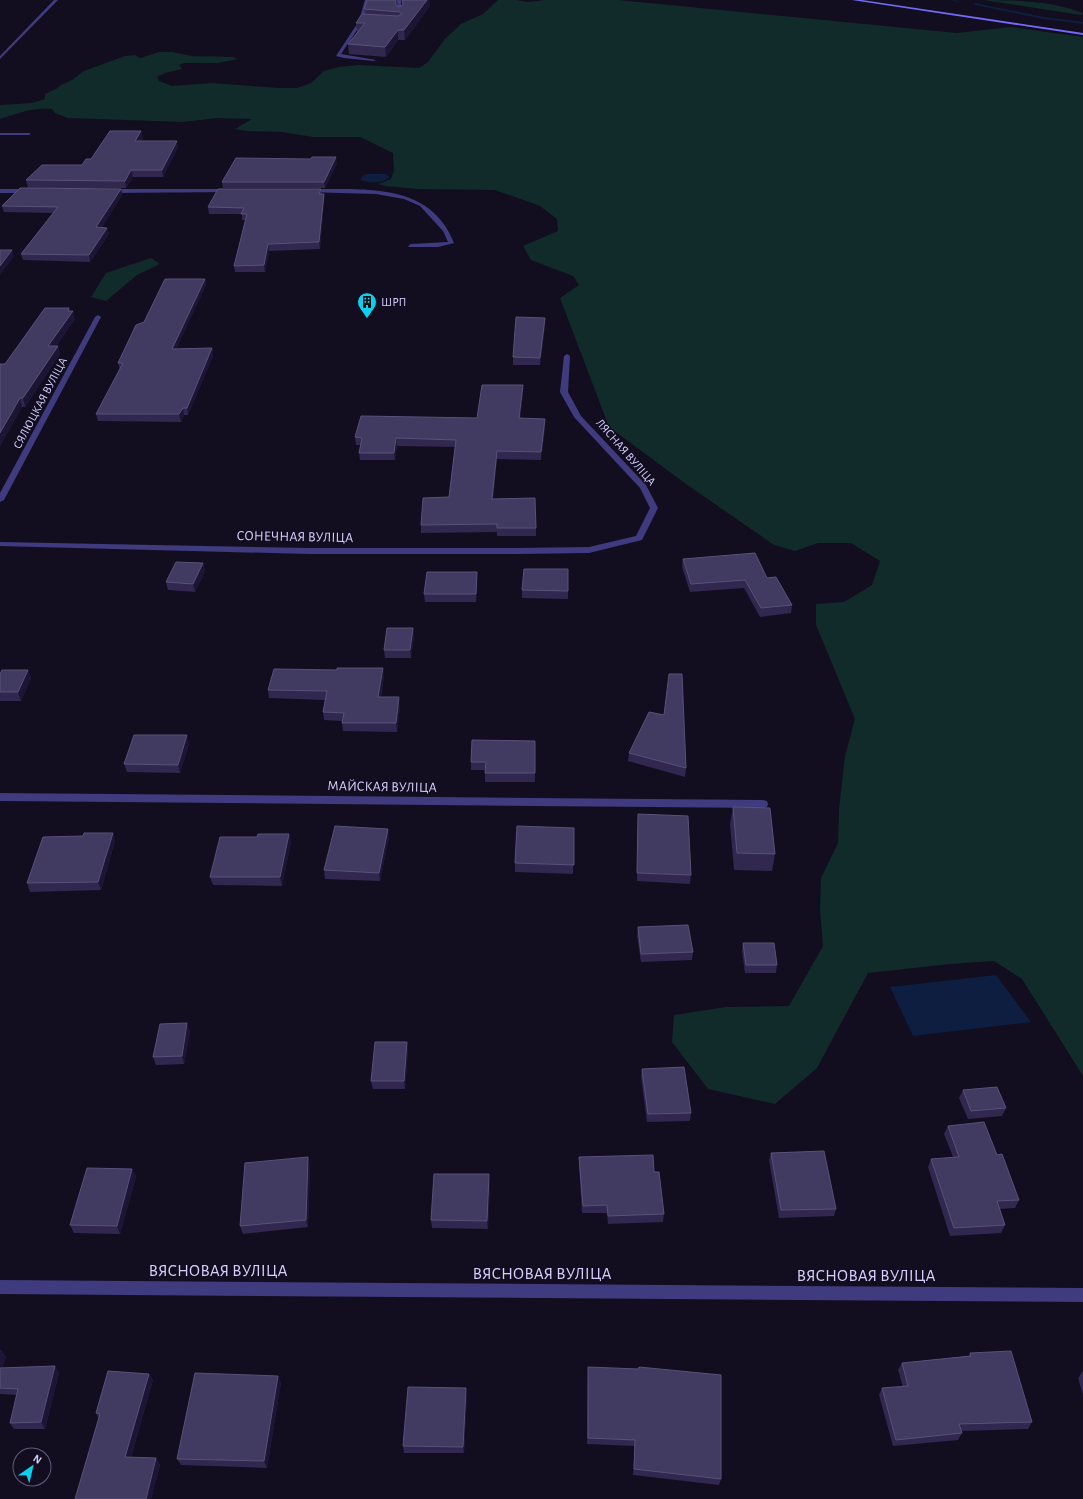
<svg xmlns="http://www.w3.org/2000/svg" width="1083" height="1499" font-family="'Alegreya Sans',sans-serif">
<rect width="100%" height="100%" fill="#120e20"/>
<path fill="#112a2a" d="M498 0H516L528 2 545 0H618L957 33 1011 27 1083 37V1076L1022 979 994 961 950 964 868 973 817 1068 775 1104 708 1089 672 1042 674 1015 726 1007 789 1006 823 946 820 909 821 878 838 843 839 809 845 756 855 719 816 625V604L844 602 872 585 880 561 851 543H818L795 551 774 545 686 484 609 427 560 298 579 285 573 276 531 260 523 246 558 231 557 219 540 206 495 190 417 189 385 186 378 184 391 179 394 170 393 153 360 137H313L282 132 246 131 235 129 252 119 217 118 183 122 68 118 55 113 52 109C28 108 22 113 0 119V105L32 103 45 99V94L56 89 61 85 72 80 84 71 125 56 135 55 140 58 159 52H172L192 56 233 57 238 59 218 63H184L179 65 182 69 165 73 157 77 159 81 172 86 211 83 279 88H297L311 83 324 71 339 67 359 65 419 68 428 62 445 39 461 24 483 14Z
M984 0C1016 0 1054 1 1083 13L1082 15 1074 14Z
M151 258 160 264 137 275 106 301 91 297 106 273Z"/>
<path fill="#0d1e40" d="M370 174H386L390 177C383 183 369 184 361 180L363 175Z
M996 975 1031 1022 913 1036 890 987Z"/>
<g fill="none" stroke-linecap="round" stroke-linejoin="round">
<path fill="#0d1e40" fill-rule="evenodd" d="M949 0 960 1 958 2Z
M975 3 1044 17 1083 22V24L1044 19 974 5Z"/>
<path fill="#3f3b7e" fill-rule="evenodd" d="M365 0H369L363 21 341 54 376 60 374 61 344 58 336 56 359 21Z
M397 0H401L402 14 400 15 398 14Z
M0 133H29L31 134 29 135H0Z
M0 189H30L33 191 30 193H0Z
M230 189 233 191 232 192 108 193 105 191 108 189Z
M308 189C362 190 430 181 454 243L438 247H409L408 246 411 244 448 242 443 231 420 206 404 199 376 194 306 192V190Z"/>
<path fill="#3f3b7e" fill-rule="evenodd" d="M54 0H58L0 59V56Z
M98 315 101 317 4 500 0 502V493L95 317Z
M567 354 570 356 568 392 581 416 646 485 658 508 642 540 589 553 518 554H309L0 546V542L309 548H518L589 547 636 536 650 508 640 488 574 417 560 392 564 356Z
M0 793 763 800 767 801 768 804 767 807 763 808 0 801Z
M0 1280 1083 1288V1302L0 1294Z"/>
<path fill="#726af9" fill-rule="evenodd" d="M852 0H862L1083 33V35Z"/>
</g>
<path fill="#30284e" d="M402 0H429L430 6 405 40H398L386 57 349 54 348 44 357 33 356 23 365 14 364 9 396 5 399 7 403 5Z
M143 138 141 141 178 147 163 177H133L126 188H28L26 180 82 165 91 159Z
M311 159 337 163 325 188H223L222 182Z
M121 189 122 195 102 227 107 228 109 234 90 262 23 260 21 254 53 213 4 212 2 206Z
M321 189 322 194H324V200L320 249 269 251 265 272H235L234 266 246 220H242V214H209L208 207Z
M205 279 206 285 176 349 212 348 213 356 188 415H184L181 422 98 421 96 414 120 370 118 363 144 322Z
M69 308 70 311 75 319 56 346H58L60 354 25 407H22L0 446V364H5Z
M545 325 540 365H513V357Z
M523 393 520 419 545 427 541 460 497 459 493 499 536 528V536H497V532L421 533V525L449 497 455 447 397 446 395 460H360L359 453 361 445H356L355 437 477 418Z
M683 559 767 578 792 605 791 613 760 617 744 588 690 592 682 567Z
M203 563 205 571 195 592 168 590 166 582Z
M568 569V599L522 598V590Z
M477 580 476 602H425L424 594Z
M413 628 414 636 411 658H385L384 650Z
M28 670 31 678 21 701H0V674Z
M384 676 381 697 400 706 397 732 343 731 342 723V721L324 720 323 712 325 700 269 698 268 690Z
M535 741V782H485V770H471V762Z
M189 744 180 773 127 772 124 764Z
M629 753 686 768 685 777 628 761Z
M733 807 775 854 772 871 734 870 730 824Z
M638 814 691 875 690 884 637 881Z
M574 828 573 874 515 872V863Z
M289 834 291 842 282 886 213 885 210 877Z
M389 837 380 881 325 879 324 870Z
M115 841 101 890 30 892 27 883Z
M638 927 693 952 692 960 641 962 637 936Z
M743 943 777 965 776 973H745L742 951Z
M190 1031 184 1064 156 1065 153 1057Z
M408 1050 405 1089H373L371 1081Z
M642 1069 691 1113 690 1121 647 1122 641 1077Z
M963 1090 1006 1108 1002 1116 968 1119 959 1098Z
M948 1126 1019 1200 1015 1208 999 1209 1005 1225 1001 1233 950 1236 928 1167 931 1159 953 1157 944 1134Z
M771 1153 836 1209 834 1216 779 1218 769 1160Z
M579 1157 654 1172 664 1214 663 1222 608 1224 607 1213H582L579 1165Z
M310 1165 308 1227 243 1234 240 1226Z
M132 1169 136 1177 120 1234 74 1233 70 1225Z
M490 1182 488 1229 432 1228 431 1220Z
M0 1350H1L6 1357 2 1368 55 1366 59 1373 45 1429H14L10 1423 17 1395 0 1394Z
M970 1353 1032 1422 1028 1429 961 1431 962 1433 958 1440 893 1446 879 1395 882 1388 903 1387 898 1370 902 1363 969 1356Z
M588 1367 721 1479 719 1485 633 1475 635 1446 587 1444Z
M1083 1371V1395L1078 1378Z
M149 1374 153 1380 131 1457 156 1458 160 1465 151 1499H75L99 1419 96 1413Z
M281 1382 267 1468 181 1465 177 1459Z
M467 1395 464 1453H404L403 1446Z"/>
<path fill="#1c1634" d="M427 0H429L430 6 405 40 404 30Z
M398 30V40L386 57 385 47Z
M141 131 143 138 137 148 135 141Z
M177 141 178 147 163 177 162 170Z
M336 157 337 163 325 188 324 182Z
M131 170 133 177 126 188 125 181Z
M121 189 122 195 98 234 96 227Z
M324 194V200L320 249 319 242Z
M107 228 109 234 90 262 89 255Z
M268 244 269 251 265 272 264 265Z
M12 250 14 257 0 275V266Z
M205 279 206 285 173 356 172 349Z
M69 308 71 314 73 311 75 319 50 354 48 346Z
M545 318V325L540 365V358Z
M58 346 60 354 25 407 23 398Z
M212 348 213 356 188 415 187 408Z
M523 385V393L519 426V418Z
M20 398 22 407 0 446V433Z
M183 408 184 415 181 422 179 414Z
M545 419V427L541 460V452Z
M396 438 397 446 395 460 394 453Z
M497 451V459L492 507V499Z
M203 563 205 571 195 592 193 584Z
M413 628 414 636 411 658 410 650Z
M383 668 384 676 379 705 378 697Z
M28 670 31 678 21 701 18 692Z
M399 697 400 706 397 732 396 723Z
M187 735 189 744 180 773 178 765Z
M388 829 389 837 380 881 379 873Z
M113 833 115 841 101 890 98 882Z
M289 834 291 842 282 886 280 877Z
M187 1023 190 1031 184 1064 182 1056Z
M407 1042 408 1050 405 1089 404 1081Z
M308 1157 310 1165 308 1227 306 1220Z
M132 1169 136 1177 120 1234 117 1226Z
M489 1174 490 1182 488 1229 487 1221Z
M1 1350 6 1357 0 1373V1352Z
M55 1366 59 1373 45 1429 41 1422Z
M149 1374 153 1380 129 1463 125 1457Z
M278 1376 281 1382 267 1468 264 1461Z
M466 1388 467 1395 464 1453 463 1447Z
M156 1458 160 1465 151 1499H146Z"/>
<path fill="#413a61" stroke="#595179" d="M367 0H396V5L399 7 403 5 402 0H427L404 30H398L385 47 348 44 365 23H356L362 14 398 16 402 14 400 12 364 9Z
M110 131H141L135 141H177L162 170H131L125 181 26 180 42 165H82L86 159H91Z
M312 157H336L324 182H222L236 158 311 159Z
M20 188 121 189 96 227 107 228 89 255 21 254 58 207 2 206Z
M218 189H321L319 194H324L319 242 268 244 264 265 234 266 247 214H241L244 208 208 207Z
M0 250H12L0 266Z
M165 279H205L172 349 212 348 187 408H183L179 414H96L123 363H118L136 325 144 322Z
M45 308H69L68 311H73L48 346H58L23 398H20L0 433V364H5Z
M516 317 545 318 540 358 513 357Z
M482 385H523L519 418 545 419 541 452 497 451 492 499 535 498 536 528H497V524L421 525 423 498 449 497 456 440 396 438 394 453H359L362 438 355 437 361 416 477 418Z
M755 553 767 578 776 577 792 605 761 608 745 580 691 584 683 559Z
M176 562 203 563 193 584 166 582Z
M524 569H568V591L522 590Z
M427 572H477L476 594H424Z
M387 628H413L410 650H384Z
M337 668H383L378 697H399L396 723H342L344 713 323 712 327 691 268 690 274 669 337 670Z
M2 670H28L18 692H0V674Z
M669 674H682L686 768 629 753 649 712 664 715Z
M134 735H187L178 765 124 764Z
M472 740 535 741V773H485L486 762H471Z
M733 807 770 808 775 854 737 853Z
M638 814 688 816 691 875 637 873Z
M335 826 388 829 379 873 324 870Z
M517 826 574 828V865L515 863Z
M84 833H113L98 882 27 883 43 837 83 836Z
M258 834H289L280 877H210L220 837H257Z
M688 925 693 952 641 954 638 927Z
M743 943H774L777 965H746Z
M187 1023 182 1056 153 1057 160 1024Z
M375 1042H407L404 1081H371Z
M684 1067 691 1113 648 1114 642 1069Z
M997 1087 1006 1108 971 1111 963 1090Z
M984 1122 997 1155 1002 1154 1019 1200 997 1201 1005 1225 954 1228 931 1159 959 1157 948 1126Z
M824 1151 836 1209 781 1210 771 1153Z
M653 1155 654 1172H659L664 1214 608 1216 607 1205 583 1206 579 1157Z
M308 1157 306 1220 240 1226 245 1163Z
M87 1168 132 1169 117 1226 70 1225Z
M434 1174H489L487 1221 431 1220Z
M1011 1351 1032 1422 959 1424 962 1433 896 1440 882 1388 908 1386 902 1363 971 1356 970 1353Z
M55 1366 41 1422 10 1423 18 1389 0 1388V1368Z
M588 1367 638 1369 639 1367 721 1375V1479L634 1469 635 1440 588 1438Z
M108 1371 149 1374 125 1457 156 1458 146 1499H75L100 1414 96 1413Z
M195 1373 278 1376 264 1461 177 1459Z
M408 1387 466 1388 463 1447 403 1446Z"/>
<defs>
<symbol id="building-pin" viewBox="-11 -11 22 30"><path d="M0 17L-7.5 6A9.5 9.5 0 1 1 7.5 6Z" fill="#09d1ef" stroke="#120e20"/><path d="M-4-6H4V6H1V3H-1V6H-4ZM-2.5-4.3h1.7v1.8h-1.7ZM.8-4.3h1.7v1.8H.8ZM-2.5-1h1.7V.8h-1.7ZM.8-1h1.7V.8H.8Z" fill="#111"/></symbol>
</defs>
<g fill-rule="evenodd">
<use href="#building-pin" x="356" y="291" width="22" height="30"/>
</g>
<g text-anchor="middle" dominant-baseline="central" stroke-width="3" stroke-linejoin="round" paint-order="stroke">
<g font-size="12" fill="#d6cffd" stroke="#120e20" text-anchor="start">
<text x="381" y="302">ШРП</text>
</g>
<g font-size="12" fill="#d6cffd" stroke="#120e20">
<text transform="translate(40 403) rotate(-62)">СЯЛЮЦКАЯ ВУЛІЦА</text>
<text transform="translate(626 452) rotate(49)">ЛЯСНАЯ ВУЛІЦА</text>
</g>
<g font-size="14" fill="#d6cffd" stroke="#120e20">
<text transform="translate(295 537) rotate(1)">СОНЕЧНАЯ ВУЛІЦА</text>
<text transform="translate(382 787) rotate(1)">МАЙСКАЯ ВУЛІЦА</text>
</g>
<g font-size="17" fill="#d6cffd" stroke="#120e20">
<text x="218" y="1270">ВЯСНОВАЯ ВУЛІЦА</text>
<text x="542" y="1273">ВЯСНОВАЯ ВУЛІЦА</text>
<text x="866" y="1275">ВЯСНОВАЯ ВУЛІЦА</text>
</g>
</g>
<g transform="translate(32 1467) rotate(34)"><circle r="19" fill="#120e20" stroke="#605b78"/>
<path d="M0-3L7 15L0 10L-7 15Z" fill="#09d1ef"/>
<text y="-6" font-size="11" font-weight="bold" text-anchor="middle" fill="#d6cffd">N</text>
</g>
</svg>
